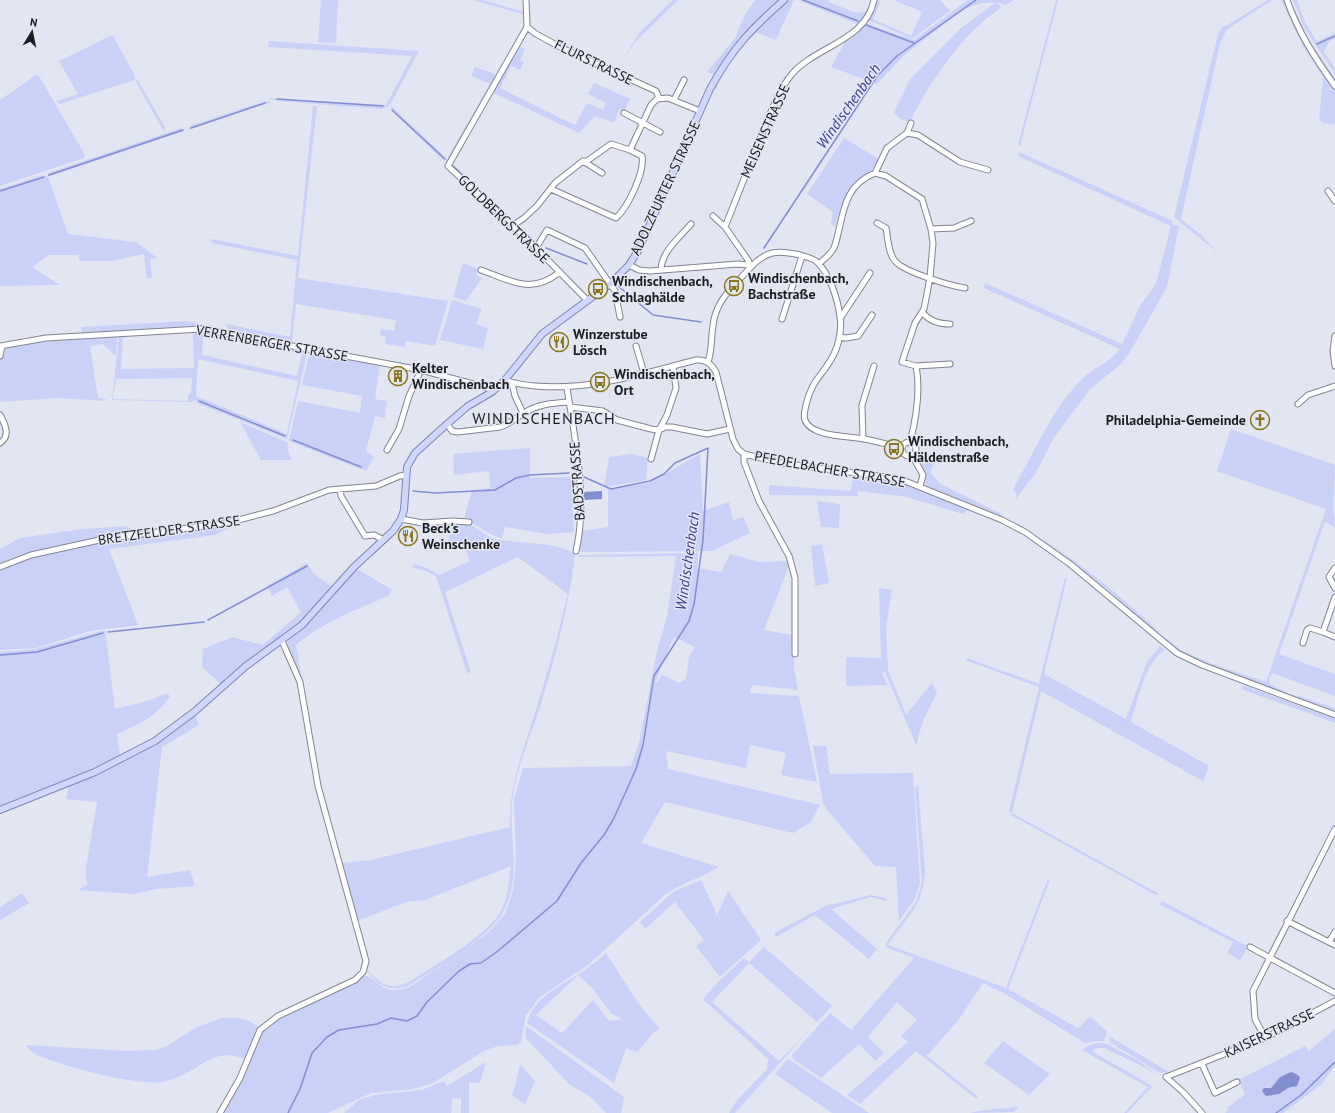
<svg xmlns="http://www.w3.org/2000/svg" width="1335" height="1113" font-family="'PT Sans',sans-serif">
<rect width="100%" height="100%" fill="#e2e5f2"/>
<path fill="#c9d1f7" fill-rule="evenodd" d="M321 0H338L336 43 318 42Z
M473 0H483L524 12 522 14Z
M673 0H678L635 42 620 63 640 32Z
M755 0H780C754 23 732 45 714 75L707 72 735 38 744 16Z
M787 0H794L776 40 753 31Z
M797 0H829V2L856 13 868 11 858 24Z
M881 0 873 19 911 36 922 12 894 0H940L950 11 913 38 908 37 868 20 876 2Z
M968 0H1014L1006 5C989 0 975 3 960 12L903 56 877 84 831 67 845 42 855 35 865 23 914 40Z
M1056 0H1058L1020 146 1018 145Z
M1268 0H1272L1235 24 1226 31 1220 43 1181 219 1201 235 1217 252 1174 217 1218 34 1223 26H1226Z
M1281 0H1284L1292 20 1305 45 1335 90V124L1322 123 1323 122 1319 121 1323 77 1304 48Z
M1290 0 1310 41 1335 78V81C1317 55 1300 30 1290 0Z
M1293 0H1297L1305 22 1317 42 1335 33V38L1328 43 1324 52 1335 68V74L1305 29Z
M995 3 1000 5 1001 8C965 30 928 84 910 122L900 119 894 112 910 79 961 28Z
M110 36H113L134 74 135 80 137 79 165 127 164 132 135 80 59 104 57 101 78 94 59 61Z
M269 41 419 51 390 105 447 159 490 84 471 76 475 67 495 74V80L449 160 446 161 443 160 393 112 390 105 383 109 277 101 267 98 386 105 412 56 268 47Z
M517 46 525 49 520 60 524 62 520 70 511 66 500 88 575 125 587 103 603 110 606 103 588 94 594 83 630 99 624 111 619 109 614 123 595 116 579 133 492 92Z
M36 75 39 76 85 155 84 158 0 186V100Z
M265 101 272 102 188 130 190 126Z
M313 106H317L298 278 448 301 435 346 406 341 405 347 385 344 386 337 380 335 381 329 394 331 396 320 296 304 292 342 287 343 229 332 226 324 290 337 297 260 212 243 211 239 298 256Z
M181 128 184 131 48 177 68 234 136 242 157 258 150 259 152 278H147L144 254 112 261H79V255H49L32 267 60 285 0 286V189L43 175 48 177V173Z
M844 138 879 159C873 171 864 176 856 185 844 197 839 211 835 227L831 224 833 212 807 194Z
M1019 152 1171 220 1173 225 1179 226 1167 287 1130 352 1120 365 1090 389 1053 439 1037 471 1015 500 1017 495 1013 489C1035 452 1051 410 1082 379 1094 368 1110 362 1120 349L984 288 985 283 1122 344 1141 304 1156 284 1171 226 1018 156Z
M463 263 478 269 476 275 482 278 466 301 453 297Z
M452 300 482 309 476 324 488 328 483 349 440 340Z
M187 321 224 329 183 327 82 334 81 327Z
M202 331 306 351 307 353 287 439 197 403 195 400 192 402 114 400 112 399 119 336ZM193 332 194 368 121 369 123 336ZM203 334 302 354 297 376 202 355ZM198 359 298 381 287 434 196 396ZM192 378 191 393 188 395V401L114 399 113 397 116 379Z
M117 335 116 356 103 344 90 346 98 398 106 399 105 401 59 398 0 402V360L4 348 8 346 47 340Z
M312 352 380 364 375 399 387 401 385 418 375 416 366 451 374 457 366 471 289 441 298 401 360 413 362 396 302 385 309 355Z
M240 422 287 442 288 451 292 460H261Z
M1231 429 1335 465 1333 505 1335 528 1325 521 1279 654 1335 674V696L1272 673 1271 677 1269 676 1270 684 1291 695V697L1192 659 1160 637 1161 635 1183 651 1210 663 1266 682 1326 509 1217 471Z
M530 448V478L571 477 574 532 547 534 505 527 502 538C487 535 478 524 464 520L472 490 490 488 489 471 454 475 453 454Z
M919 453 937 457 930 472 939 483 1003 515 999 516 928 487 925 483 926 475 916 458Z
M632 454 648 458 646 480 604 487 609 457Z
M700 454 703 511 729 502 733 520 743 517 750 533 712 551 584 552 579 551 578 548 582 531 608 527V490L649 483Z
M853 476 896 482 970 509 963 514 907 497 858 491V496L769 495V485L851 491Z
M817 501 840 504 839 528 821 527Z
M248 519 215 535 109 549 138 625 90 631 36 648 0 650V549L20 538 82 529 128 526 134 535Z
M452 523C457 523 463 522 468 524 480 528 487 539 500 540 516 543 566 543 575 555 569 604 557 651 543 697 534 730 515 768 512 802 509 838 522 879 503 912 490 938 433 969 408 986 394 990 385 989 374 979 371 975 367 973 366 969 380 982 386 991 407 983 431 968 486 936 500 913 508 899 509 881 511 866L425 900 406 902 357 921 341 863 371 860 510 827C508 783 527 741 539 700 550 665 559 630 568 594L518 557 445 592 471 672 467 673 436 576 426 571 412 568 414 564 427 568 439 575 470 561 463 543 447 549Z
M1026 530C1074 557 1119 594 1159 632H1154C1116 594 1071 560 1026 530Z
M822 544 829 583 815 586 811 546Z
M698 553 697 568 721 572 730 554 759 562 787 561 789 566 764 630 793 635 794 667 798 690 752 685 750 693 799 696 817 782 781 775 786 753 750 745 746 768 666 751 668 769 820 805 811 822 793 833 665 802 641 843 719 867C702 877 683 883 667 893L588 965 540 997 526 1015 521 1042 517 1045 498 1046 484 1051 431 1084 412 1089 371 1093 328 1113H221L261 1033 267 1027 279 1018 365 975C385 984 381 995 408 988L488 933 505 914 513 890 516 862 514 800 523 768 631 766 639 743 657 651 667 616 676 556 577 557 579 555ZM674 637 695 647 689 657 686 679 679 683 662 675 654 686 661 667Z
M307 563 314 574 333 587 300 624 221 684 202 667 203 649 232 637 263 645 301 612 287 587 272 596 267 586Z
M356 568 392 590 388 596C356 610 323 622 296 645L311 738 301 683 287 644 289 639 304 627Z
M1065 577 1067 578 1044 674 1126 719 1147 662 1160 646 1165 650C1146 660 1137 702 1131 722L1209 766 1203 781 1041 691 1012 813 1159 894 1156 895 1013 816 1009 811 1039 687 965 660 967 658 1039 684Z
M879 588 892 590 886 628 888 670 906 715 932 683 937 693 923 721 916 745 885 672 882 673 887 685 846 686V657L881 658Z
M105 630 115 709 151 700 167 693 170 696C158 716 138 725 117 734L114 713 120 757 0 808V652L36 649Z
M1243 685 1335 719V723L1241 689Z
M1296 695 1335 708V712L1299 699Z
M194 712 199 725 162 747 147 877 190 870 195 886 156 889 134 894 78 890 88 884 86 877V868L97 802 66 799 69 783 125 758Z
M813 746H826L830 774 913 773 920 884 914 900 899 921 896 867 875 866 828 811 823 803Z
M918 785 925 871C923 908 906 917 888 945L1006 988 1048 879 1050 880 1008 989 1078 1028 1090 1017 1107 1031 1104 1041H1096L1085 1043 1007 995 983 983 959 1019 927 1056 978 1097 975 1098 916 1051 860 1104 847 1095 908 1042 901 1036 917 1020 897 1002 868 1037 884 1053 875 1061 859 1044 821 1078 793 1059 792 1055 830 1013 851 1030 914 958 886 947V943L916 902 922 883 915 788Z
M701 880 717 915 728 891 761 940 720 977 696 946 704 940 675 902 645 929 640 922 673 892Z
M22 893 29 903 0 920V907Z
M871 895 886 898 887 901 871 897 831 909 877 949 869 959 815 915 776 937 774 933 825 906Z
M1162 901 1245 945 1247 949 1240 960 1227 953 1233 942 1159 904Z
M764 947 832 1006 817 1022 749 963 712 1002 779 1061 812 1027 735 1113H729L735 1103 767 1069 768 1059 703 999 721 979 744 958 749 962Z
M606 953 638 1003 660 1029 654 1032 637 1052 626 1048 614 1083 527 1023C535 993 567 984 589 967 595 963 600 958 606 953ZM578 975 593 989 612 1014 622 1019 609 1021 593 1000 562 1033 536 1015Z
M222 1018C236 1018 252 1017 260 1030L248 1060C209 1043 199 1076 162 1082 137 1086 54 1065 32 1052 29 1051 28 1048 26 1045L127 1051 155 1050 165 1047 197 1027Z
M526 1026 624 1097 621 1113H606L592 1098 569 1084 526 1038Z
M1335 1029V1066L1322 1084 1283 1113H1225L1228 1110 1227 1108 1245 1094 1238 1080 1305 1046 1309 1051ZM1291 1072 1293 1088H1288L1279 1094 1270 1095 1264 1088H1271L1280 1077Z
M1109 1036 1169 1072 1160 1073 1111 1043Z
M1003 1041 1050 1074 1029 1095 984 1063Z
M1097 1043 1107 1044 1139 1061 1160 1077 1144 1067 1104 1048H1097L1092 1051 1152 1086 1127 1113H1124L1148 1087 1082 1050 1088 1046Z
M787 1060H790L869 1113H832L775 1074Z
M486 1062 480 1083 469 1082V1113H461V1098L452 1099 451 1113H344L359 1100 375 1095 422 1090 444 1081 447 1086Z
M520 1064 535 1081 525 1104 512 1095 516 1083Z
M1020 1106 1013 1112 970 1113C987 1108 1003 1110 1020 1106Z"/>
<path fill="#828ed0" d="M602 491V499L584 500 583 492Z
M1291 1072 1298 1075 1300 1078 1297 1086 1288 1088 1279 1094 1266 1096 1262 1091 1264 1088H1271L1280 1077Z"/>
<g fill="none" stroke-linecap="round" stroke-linejoin="round">
<path stroke="#828ed0" stroke-width="1.5" d="M803 0 858 21
M866 25 914 43
M1317 44 1335 36
M277 99 383 106
M392 110 445 159
M191 128 265 103
M453 166 513 222
M49 175 183 130
M0 191 44 177
M522 230 534 242
M546 248 587 264
M764 248 878 75 897 56 976 0
M618 286 653 315 701 322
M199 401 285 436
M293 440 361 467
M413 491 435 493 495 490 516 478 530 475 569 473
M208 620 307 566
M108 632 204 622
M0 655 37 652 103 633
M288 1113 300 1089 312 1053 327 1037 339 1030 377 1024 391 1018 407 1021 417 1016 427 1002 459 971 470 964 481 963 498 951 557 901 581 863 604 835 614 818 636 769 643 745 654 676 689 621 694 604 703 540 708 448 675 463 664 474 650 481 611 489 584 477
M1276 1113 1301 1095 1335 1062"/>
<defs>
<path id="minor" d="M526 0 527 27 448 166 536 248 587 300
M1287 0C1298 32 1315 58 1335 86
M527 27 536 34 564 49 656 91 659 98
M674 100 684 80
M624 113 660 132
M907 133 918 135 960 162 988 170
M630 150 651 105 657 99 668 98 700 111
M583 161 602 173
M875 173 886 176 922 199 931 229 933 243 930 278 924 309 915 323 902 362 916 366C921 391 916 419 910 443
M1328 191 1335 201
M713 216 725 227
M877 223 886 228C888 238 888 253 895 261 904 272 951 286 965 288
M512 226 524 218 537 206 555 183 583 161H587L611 144 630 150 642 156C645 172 628 207 616 218L551 189
M931 229 954 228 971 221
M536 248 547 230 585 248 615 291 620 317
M819 264C824 259 831 254 834 248 844 220 840 187 875 173L887 148 907 133 911 123
M629 265 639 270 650 271 738 264 749 265
M751 267 748 260 725 227C737 197 749 167 761 136 770 115 777 92 792 74 816 46 866 41 874 0
M481 270C512 281 531 295 560 272
M661 270C661 252 680 237 691 224
M922 312C929 321 939 324 950 324
M841 317 870 273
M782 319 802 256
M1335 336 1333 351 1335 366
M839 337 846 338 858 336 872 315
M0 346 46 338 201 329 421 370 488 388 492 392
M636 346 644 373
M0 356 2 346
M708 362C712 351 711 338 713 326 715 301 733 287 749 269 766 250 777 250 800 255 806 257 813 258 817 262 830 274 838 300 840 317 842 329 839 345 833 356 823 375 811 381 806 405 805 410 803 416 805 420 811 437 849 436 864 439 876 441 889 445 902 448
M916 366 950 364
M505 380C515 384 525 385 535 386 590 391 644 373 696 360 706 359 711 364 716 372L733 439 738 449 744 454 782 463 900 479 1002 520 1025 532 1070 564 1177 653 1202 665 1335 715
M512 383 515 396 523 413
M567 388C575 439 588 500 576 551
M1298 404 1308 395 1335 386
M570 407 603 411 617 420 651 429 659 430 665 427H672L707 434 730 429
M0 415C5 424 11 436 0 443
M447 424 452 431 458 432 500 427C510 424 515 418 524 413 538 404 553 403 569 402
M863 439 862 405 874 366
M902 449a7 7 0 1 1 14 0a7 7 0 1 1-14 0Z
M387 450 399 429 409 396 421 370
M744 454V462L759 501 789 556 795 578V654
M912 455 923 475 920 486
M651 459 659 430 667 415 676 388 673 366
M340 489 341 496 365 536 374 535 384 540
M401 519 423 523 453 521 469 522
M0 567 31 555 104 539 227 523 273 511 329 490 376 486 400 476 406 475
M1335 568 1329 577 1335 588
M1335 597 1323 632 1335 637
M1303 643 1307 630 1310 628 1323 632
M1287 921 1335 945
M1329 942 1335 932
M1250 947 1335 993
M1265 1038 1255 1019 1253 991 1335 829
M1202 1064 1215 1093 1237 1082
M1166 1077 1265 1038 1335 1001
M1166 1077 1183 1092 1202 1113
M220 1113 240 1078 260 1030 278 1016 355 980 363 972 366 961 318 786 300 682 282 641"/>
<path id="major" d="M0 810 95 772 155 741 194 712 246 666 302 625 354 567 393 531 401 519 404 510 407 467 415 453 447 424 468 406 492 392 505 380 542 334 610 284 629 265 638 251 710 89C732 49 750 30 784 0"/>
</defs>
<use href="#minor" stroke="#828590" stroke-width="7"/>
<use href="#major" stroke="#7d85af" stroke-width="8"/>
<use href="#minor" stroke="#fff" stroke-width="5"/>
<use href="#major" stroke="#d0d7fd" stroke-width="6"/>
</g>
<defs>
<symbol id="bus-ring" viewBox="-11 -11 22 22"><circle r="9.5" fill="#e2e5f2" stroke="#8a771b" stroke-width="1.5"/><path d="M-5-6H5V4H4V6H2V4H-2V6H-4V4H-5ZM-3.5-4V0h7V-4ZM-3.5 1.2v1.5H-2V1.2ZM2 1.2v1.5H3.5V1.2Z" fill="#8a771b"/></symbol>
<symbol id="restaurant-ring" viewBox="-11 -11 22 22"><circle r="9.5" fill="#e2e5f2" stroke="#8a771b" stroke-width="1.5"/><path d="M-5-6h1v4h1v-4h1v4h1v-4h1v5L-1.5 .5V6h-2V.5L-5-1ZM5-6V6H3V1.5H1.5Q1.5-4 5-6Z" fill="#8a771b"/></symbol>
<symbol id="building-ring" viewBox="-11 -11 22 22"><circle r="9.5" fill="#e2e5f2" stroke="#8a771b" stroke-width="1.5"/><path d="M-4-6H4V6H1V3H-1V6H-4ZM-2.5-4.3h1.7v1.8h-1.7ZM.8-4.3h1.7v1.8H.8ZM-2.5-1h1.7V.8h-1.7ZM.8-1h1.7V.8H.8Z" fill="#8a771b"/></symbol>
<symbol id="church-ring" viewBox="-11 -11 22 22"><circle r="9.5" fill="#e2e5f2" stroke="#8a771b" stroke-width="1.5"/><path d="M-1.2-6h2.4v3.5h3.3v2.4h-3.3V6h-2.4V-.1h-3.3v-2.4h3.3Z" fill="#8a771b"/></symbol>
</defs>
<g fill-rule="evenodd">
<use href="#bus-ring" x="723" y="275" width="22" height="22"/>
<use href="#bus-ring" x="587" y="278" width="22" height="22"/>
<use href="#restaurant-ring" x="548" y="331" width="22" height="22"/>
<use href="#building-ring" x="387" y="365" width="22" height="22"/>
<use href="#bus-ring" x="589" y="371" width="22" height="22"/>
<use href="#church-ring" x="1249" y="409" width="22" height="22"/>
<use href="#bus-ring" x="883" y="438" width="22" height="22"/>
<use href="#restaurant-ring" x="397" y="525" width="22" height="22"/>
</g>
<g text-anchor="middle" dominant-baseline="central" stroke-width="3" stroke-linejoin="round" paint-order="stroke">
<g font-size="14" fill="#1c1d21" stroke="#e2e5f2">
<text transform="translate(594 62) rotate(26)">FLURSTRASSE</text>
<text transform="translate(765 131) rotate(-66)">MEISENSTRASSE</text>
<text transform="translate(665 188) rotate(-65)">ADOLZFURTER STRASSE</text>
<text transform="translate(504 219) rotate(44)">GOLDBERGSTRASSE</text>
<text transform="translate(272 343) rotate(10)">VERRENBERGER STRASSE</text>
<text transform="translate(830 469) rotate(10)">PFEDELBACHER STRASSE</text>
<text transform="translate(577 481) rotate(-94)">BADSTRASSE</text>
<text transform="translate(169 530) rotate(-8)">BRETZFELDER STRASSE</text>
<text transform="translate(1269 1033) rotate(-25)">KAISERSTRASSE</text>
</g>
<g font-size="14" font-weight="bold" fill="#1c1d21" stroke="#e2e5f2" text-anchor="start">
<text x="748" y="278">Windischenbach,<tspan x="748" dy="16">Bachstraße</tspan></text>
<text x="612" y="281">Windischenbach,<tspan x="612" dy="16">Schlaghälde</tspan></text>
<text x="573" y="334">Winzerstube<tspan x="573" dy="16">Lösch</tspan></text>
<text x="412" y="368">Kelter<tspan x="412" dy="16">Windischenbach</tspan></text>
<text x="614" y="374">Windischenbach,<tspan x="614" dy="16">Ort</tspan></text>
<text x="1246" y="420" text-anchor="end">Philadelphia-Gemeinde</text>
<text x="908" y="441">Windischenbach,<tspan x="908" dy="16">Häldenstraße</tspan></text>
<text x="422" y="528">Beck's<tspan x="422" dy="16">Weinschenke</tspan></text>
</g>
<g font-size="15" font-style="italic" fill="#353b8a" stroke="#e2e5f2">
<text transform="translate(848 106) rotate(-55)">Windischenbach</text>
<text transform="translate(687 561) rotate(-82)">Windischenbach</text>
</g>
<g font-size="16" letter-spacing="1" fill="#1c1d21" stroke="#e2e5f2">
<text x="544" y="418">WINDISCHENBACH</text>
</g>
</g>
<g transform="translate(32 32) rotate(10)" stroke="#e2e5f2" stroke-width="3" paint-order="stroke">
<path d="M0-3L7 15L0 10L-7 15Z" fill="#1c1d21"/>
<text y="-6" font-size="11" font-weight="bold" text-anchor="middle" fill="#1c1d21">N</text>
</g>
</svg>
